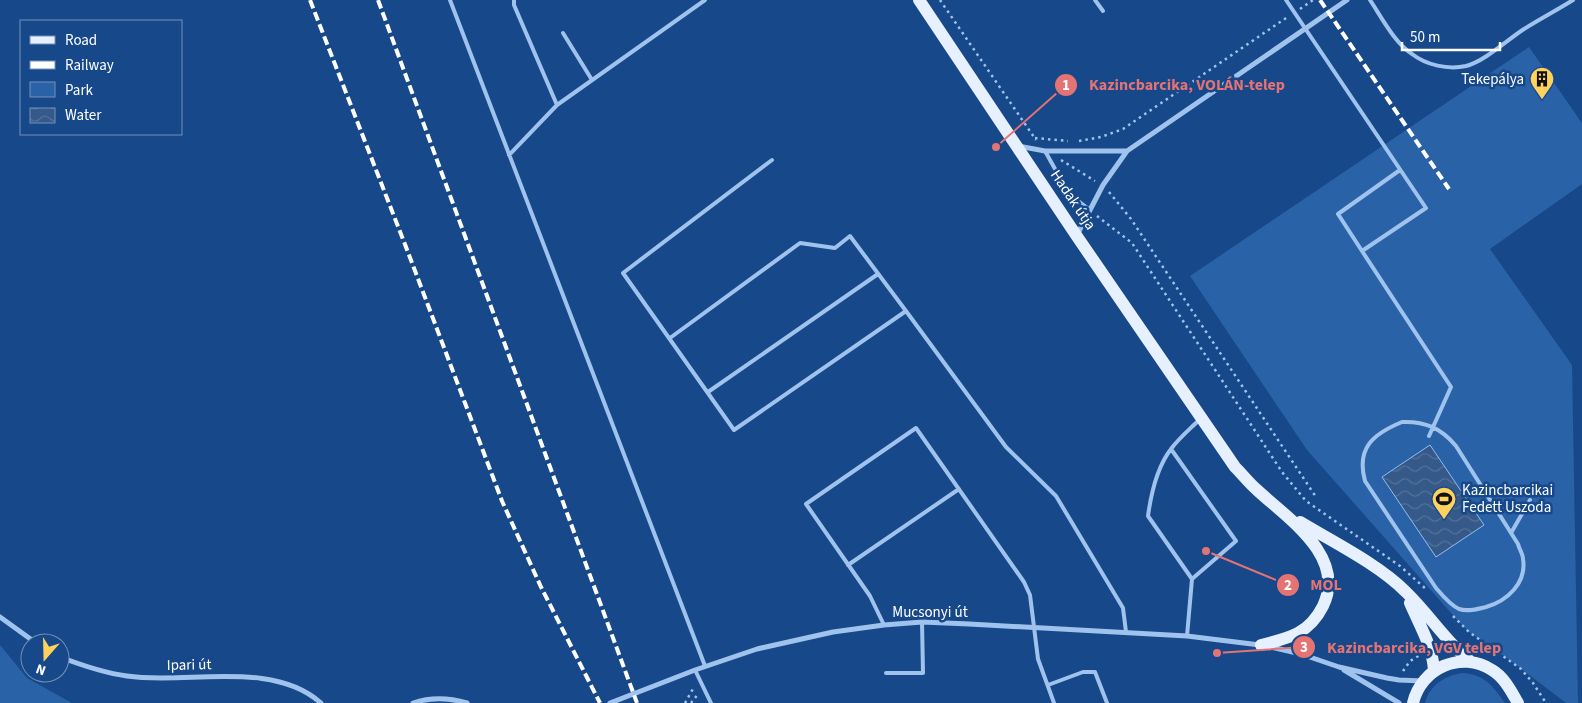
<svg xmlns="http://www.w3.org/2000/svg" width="1582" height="703" font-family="'Source Sans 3',sans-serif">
<defs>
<pattern id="water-waves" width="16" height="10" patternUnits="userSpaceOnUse" patternTransform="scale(1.25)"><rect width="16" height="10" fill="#355989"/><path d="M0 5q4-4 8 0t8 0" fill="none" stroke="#53729b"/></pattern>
</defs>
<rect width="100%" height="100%" fill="#17488a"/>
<path fill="#2a62a8" d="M1529 47 1582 123V184L1490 249 1572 365 1578 703H1566L1511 661 1469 632 1459 622 1307 450 1190 276Z
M0 645 27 678 72 703H0Z
M1462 673C1484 674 1493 686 1505 703H1425C1430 685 1444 676 1462 673Z"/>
<path fill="url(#water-waves)" stroke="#92bdf1" d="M1430 445 1484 525 1436 557 1382 477Z"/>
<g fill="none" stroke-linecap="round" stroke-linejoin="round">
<path stroke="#a0c3ee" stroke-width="2.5" stroke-dasharray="2.5 4" stroke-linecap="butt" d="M940 0 1036 140
M1300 9 1313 0
M1035 138 1068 141
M1079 141 1101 137 1123 129 1289 16
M1061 160 1095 181
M1109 192 1131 219 1316 497
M1097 216 1132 243 1282 472 1306 501 1400 566 1426 589
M1453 616 1469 632 1521 669 1533 683 1546 703
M1403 671 1410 661 1420 655
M685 703 694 687
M691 703 698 694"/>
<path stroke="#a0c3ee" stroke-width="4" d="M450 0 705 666
M514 0V5L557 105
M1095 0 1103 11
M1286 0 1426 208 1362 251 1451 387 1429 436
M1370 0C1382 18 1394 42 1412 54 1426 65 1448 70 1466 66 1485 61 1507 40 1524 29 1540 19 1557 10 1573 0
M563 33 592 80
M1045 151 1069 194 1090 210
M509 155 557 105 705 0
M772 160 623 273 734 430 906 311 1006 447 1056 496 1123 608 1126 632
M1362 251 1338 214 1400 170
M670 338 800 243 835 248 850 236 906 311
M708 392 878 274
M1402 422C1425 421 1441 428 1456 446L1518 544C1519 549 1523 554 1523 559 1527 583 1507 601 1486 607 1478 609 1468 612 1459 609 1450 605 1442 595 1436 588L1365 481C1356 448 1373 434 1402 422Z
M1171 449 1236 541 1192 579
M1511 533 1530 500
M848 565 959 489
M884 625 870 596 806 504 916 428 1024 582 1030 595 1038 659 1054 703
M1187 636 1192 579 1148 516C1151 494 1157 467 1171 449 1179 438 1190 429 1199 420
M695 670 711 703
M886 673H923L922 622
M1048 685 1083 672H1095L1107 703"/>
<path stroke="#a0c3ee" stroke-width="5" d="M1018 146 1045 151H1127
M1077 235 1103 185 1127 151 1347 0
M0 617 36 643
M1271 647 1301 654 1339 667 1387 678 1399 680 1423 681
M60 657C81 665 104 673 127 676 186 685 272 659 321 703
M1344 670 1399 703
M413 703C431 697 450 698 467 703
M610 703 695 670 757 649 833 632 884 625 922 622 969 624 1187 636 1260 645"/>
<path stroke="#e7f0ff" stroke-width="12" d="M919 0 1076 235 1235 467C1242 474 1249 483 1256 489 1287 518 1347 556 1323 606 1309 634 1289 638 1261 645
M1300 522C1333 542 1378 564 1406 592 1429 614 1446 642 1471 662
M1410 603C1419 624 1433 647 1434 671
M1413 703C1421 668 1461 650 1492 670 1504 677 1511 691 1518 703"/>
<path stroke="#fff" stroke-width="4" stroke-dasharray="9 4" stroke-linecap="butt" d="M310 0 406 247 502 501 541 587 600 703
M378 0 637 703
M1320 0 1449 189"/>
</g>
<defs>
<symbol id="building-pin" viewBox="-11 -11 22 30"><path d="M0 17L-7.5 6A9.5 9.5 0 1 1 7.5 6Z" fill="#ffd25d" stroke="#17488a"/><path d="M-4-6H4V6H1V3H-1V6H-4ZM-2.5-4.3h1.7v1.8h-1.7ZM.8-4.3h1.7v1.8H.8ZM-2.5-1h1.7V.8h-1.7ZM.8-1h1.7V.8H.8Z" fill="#111"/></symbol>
<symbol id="stadium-pin" viewBox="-11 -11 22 30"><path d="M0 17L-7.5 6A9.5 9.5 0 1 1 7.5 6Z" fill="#ffd25d" stroke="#17488a"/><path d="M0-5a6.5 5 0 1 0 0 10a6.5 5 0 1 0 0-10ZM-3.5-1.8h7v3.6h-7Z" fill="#111"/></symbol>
</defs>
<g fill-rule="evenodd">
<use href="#building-pin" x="1528" y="65" width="28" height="38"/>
<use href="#stadium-pin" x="1430" y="485" width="28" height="38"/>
</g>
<g text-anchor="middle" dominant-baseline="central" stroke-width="5" stroke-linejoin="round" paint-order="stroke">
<g font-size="15" fill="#fff" stroke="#17488a" text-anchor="end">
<text x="1524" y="79">Tekepálya</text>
<text x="1462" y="490" text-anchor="start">Kazincbarcikai<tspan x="1462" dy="17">Fedett Uszoda</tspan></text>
</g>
<g font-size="15" fill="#fff" stroke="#17488a">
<text transform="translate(1073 200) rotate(56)">Hadak útja</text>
<text x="930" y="612">Mucsonyi út</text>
<text transform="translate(189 665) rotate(-1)">Ipari út</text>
</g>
</g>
<path fill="none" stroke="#e47373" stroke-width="2" d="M996 147L1066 85M1206 551L1288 585M1217 653L1304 647"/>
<g fill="#e47373" stroke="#17488a" stroke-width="2">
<circle cx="996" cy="147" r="5"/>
<circle cx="1206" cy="551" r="5"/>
<circle cx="1217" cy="653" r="5"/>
<circle cx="1066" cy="85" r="12"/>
<circle cx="1288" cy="585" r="12"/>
<circle cx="1304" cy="647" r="12"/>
</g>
<g font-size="15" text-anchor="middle" font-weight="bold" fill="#fff">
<text x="1066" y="90">1</text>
<text x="1288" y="590">2</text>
<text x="1304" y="652">3</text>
</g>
<g font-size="16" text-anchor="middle" font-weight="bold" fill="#e47373" stroke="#17488a" stroke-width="5" stroke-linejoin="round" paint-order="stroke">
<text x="1187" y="90">Kazincbarcika, VOLÁN-telep</text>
<text x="1326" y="590">MOL</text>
<text x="1414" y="653">Kazincbarcika, VGV telep</text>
</g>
<rect x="20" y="20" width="162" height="115" fill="#17488a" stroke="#7491b9"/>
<rect x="30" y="36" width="25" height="8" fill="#e7f0ff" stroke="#7491b9"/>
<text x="65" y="45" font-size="15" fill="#ffffff">Road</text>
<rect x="30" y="61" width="25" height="8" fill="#ffffff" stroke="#7491b9"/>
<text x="65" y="70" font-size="15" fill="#ffffff">Railway</text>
<rect x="30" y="82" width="25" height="15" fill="#2a62a8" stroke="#7491b9"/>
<text x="65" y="95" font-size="15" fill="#ffffff">Park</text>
<rect x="30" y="108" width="25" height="15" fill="url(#water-waves)" stroke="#7491b9"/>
<text x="65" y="120" font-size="15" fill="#ffffff">Water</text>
<g transform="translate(45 658) rotate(200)"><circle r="24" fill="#17488a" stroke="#7491b9"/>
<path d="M0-4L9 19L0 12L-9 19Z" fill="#ffd25d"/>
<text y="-8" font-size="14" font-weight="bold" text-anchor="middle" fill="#ffffff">N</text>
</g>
<path d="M1402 42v8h98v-8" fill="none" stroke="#ffffff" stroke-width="2.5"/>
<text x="1410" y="42" font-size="15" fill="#ffffff" stroke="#17488a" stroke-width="4" paint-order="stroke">50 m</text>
</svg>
